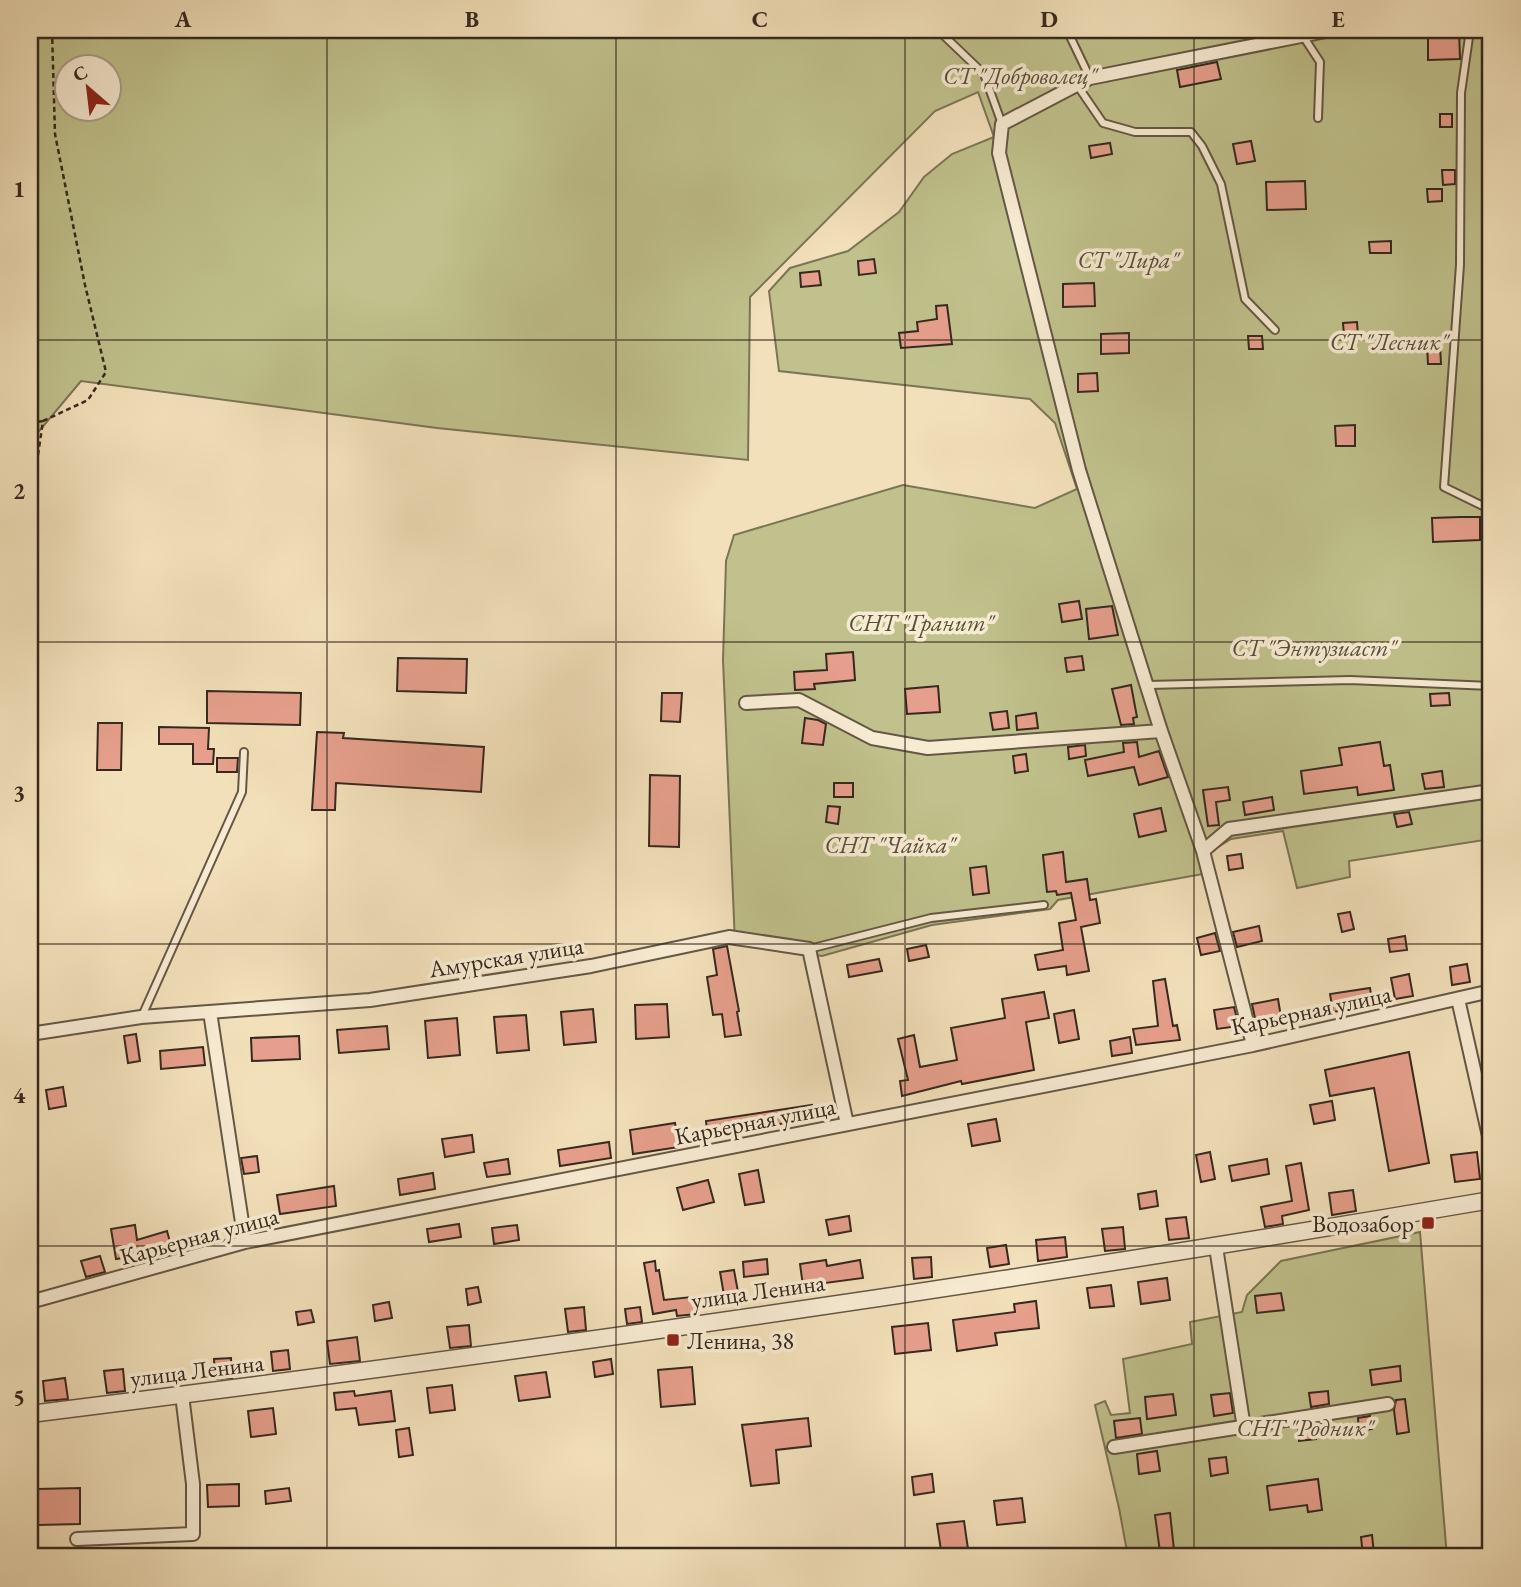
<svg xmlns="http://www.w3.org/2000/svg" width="1521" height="1587" font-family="'EB Garamond',serif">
<rect width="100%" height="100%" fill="#f2e0ba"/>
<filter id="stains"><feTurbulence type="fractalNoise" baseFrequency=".00286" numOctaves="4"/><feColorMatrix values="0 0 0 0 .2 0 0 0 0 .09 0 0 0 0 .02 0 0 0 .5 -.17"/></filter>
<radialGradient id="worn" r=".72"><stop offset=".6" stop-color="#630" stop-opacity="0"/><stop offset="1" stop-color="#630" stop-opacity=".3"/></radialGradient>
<path fill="#c0c18c" stroke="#7b7555" stroke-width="2" fill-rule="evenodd" d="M30 30H1491V839L1349 861 1350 877 1297 888 1283 831 1231 839 1218 847 1196 850 1203 874 1058 900 1050 909 932 925 822 956 735 943 723 660 726 561 734 535 903 485 1035 508 1077 489 1055 423 1030 399 779 371 769 291 790 268 848 251 899 212 924 177 952 154 994 137 978 92 935 111 750 297 748 460 437 428 81 381 30 442ZM66 66H108V108H66Z
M1420 1232 1447 1557H1128L1119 1508 1095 1405 1105 1401 1111 1415 1130 1413 1123 1359 1192 1344 1190 1322 1242 1312 1247 1295 1281 1261Z"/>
<path fill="#e69f8c" stroke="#36291e" stroke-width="2" d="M1459 30 1460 59 1428 60V31Z
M1217 62 1221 79 1180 87 1177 70Z
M1440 114H1452V127H1440Z
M1251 141 1255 161 1237 164 1233 144Z
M1110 143 1112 154 1091 158 1089 146Z
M1442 170H1455V184L1443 185Z
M1305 181 1306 209 1267 210 1266 182Z
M1427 189H1442V201L1428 202Z
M1391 241V253H1370L1369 242Z
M874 259 876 273 859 275 858 261Z
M819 271 821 285 801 287 800 273Z
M1094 283 1095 306 1063 307V284Z
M947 305 952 344 901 348 899 333 918 331 917 322 937 319 936 306Z
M1357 322 1358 336H1344L1343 323Z
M1129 333V353L1101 354V334Z
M1248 336H1262L1263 349H1249Z
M1427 345H1440L1441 364H1428Z
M1097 373 1098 391 1078 392V374Z
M1355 425V446H1336L1335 426Z
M1460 517H1480V540L1433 542 1432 518Z
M1079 601 1082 619 1062 622 1059 604Z
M1112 606 1118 635 1089 639 1086 609Z
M853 652 855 680 814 684 815 689 795 690 794 672 827 670 826 654Z
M1082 656 1084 670 1067 672 1065 658Z
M398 658 467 659 466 693 397 691Z
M1131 685 1137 717 1133 718 1134 724 1121 725 1112 689Z
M938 686 940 712 907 714 905 689Z
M207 691 301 693 300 725 207 723Z
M662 693H682L680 722 661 721Z
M1449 693 1450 705 1431 706 1430 694Z
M1007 711 1009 728 993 730 990 713Z
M1036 713 1038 728 1017 730 1016 716Z
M805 718 818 720 826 724 823 745 802 743Z
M98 723H122L121 770H97Z
M159 727 209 728 208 749H214L213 764H193V744H159Z
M317 732 344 733 343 738 484 747 481 792 336 783 335 810H312Z
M1137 742 1139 757 1159 751 1168 777 1139 785 1134 767 1088 776 1085 760 1124 752 1123 743Z
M1380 742 1384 766 1390 765 1394 790 1358 795 1357 787 1304 794 1301 771 1342 765 1339 748Z
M1085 745 1086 756 1069 759 1068 747Z
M1026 754 1028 771 1015 773 1013 756Z
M217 758H238L237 772H217Z
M1442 771 1444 787 1425 789 1422 774Z
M650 775 680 776 679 847 649 846Z
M834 783H853V797H834Z
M1228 787 1230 800 1216 802 1219 825 1208 826 1203 790Z
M1272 797 1274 810 1245 815 1243 802Z
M828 806 840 807 838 824 826 822Z
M1161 808 1166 831 1139 837 1134 814Z
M1409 812 1412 824 1397 827 1394 814Z
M1063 852 1066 882 1087 879 1090 900 1096 899 1100 923 1081 927 1089 971 1067 975 1066 966 1038 970 1035 955 1063 950 1059 923 1076 920 1071 893 1057 895 1056 891 1047 892 1043 855Z
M1241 854 1243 868 1229 870 1227 856Z
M986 866 989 893 973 895 970 868Z
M1350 912 1354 929 1342 932 1338 914Z
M1259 926 1262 941 1237 947 1233 932Z
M1215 933 1220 951 1201 955 1197 938Z
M1405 936 1407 950 1390 952 1388 939Z
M926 945 929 957 909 961 907 949Z
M727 946 739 1011 737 1012 741 1035 725 1037 722 1014 713 1015 707 977 717 975 713 949Z
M879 959 882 971 849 977 847 965Z
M1467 964 1470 982 1452 985 1450 967Z
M1409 974 1413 996 1395 999 1391 978Z
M1165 979 1173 1026 1177 1025 1180 1040 1136 1045 1133 1029 1158 1026 1153 981Z
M1370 988 1372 1001 1353 1004 1354 1008 1333 1012 1330 994Z
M1044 992 1049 1018 1026 1022 1034 1070 962 1084 961 1081 902 1096 900 1081 908 1080 898 1039 914 1035 920 1067 957 1060 951 1028 1005 1018 1002 999Z
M1278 999 1282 1023 1262 1026V1023H1256L1252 1004Z
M667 1004 669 1037 636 1039 635 1005Z
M1234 1007 1239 1026 1217 1029 1214 1010Z
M593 1009 596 1042 564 1045 561 1012Z
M1074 1010 1079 1039 1059 1043 1054 1014Z
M526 1015 529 1050 497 1053 494 1017Z
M457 1018 460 1055 428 1058 425 1021Z
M387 1026 389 1049 339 1053 337 1030Z
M136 1034 140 1061 128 1063 124 1036Z
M299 1036 300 1059 252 1061 251 1038Z
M1130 1037 1132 1053 1112 1056 1110 1041Z
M203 1047 205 1065 161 1069 160 1051Z
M1409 1052 1429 1163 1389 1171 1374 1088 1330 1096 1325 1070Z
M63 1087 66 1106 49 1109 46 1090Z
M1332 1101 1335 1120 1314 1124 1310 1105Z
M812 1105 814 1119 758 1127V1131L708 1138 706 1121Z
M996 1119 1000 1141 972 1146 968 1124Z
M675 1123 679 1147 633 1154 630 1130Z
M472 1135 474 1152 445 1157 442 1139Z
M609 1142 611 1158 560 1166 558 1150Z
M1210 1152 1215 1179 1201 1182 1196 1155Z
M1477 1152 1480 1179 1455 1182 1451 1155Z
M257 1156 259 1172 244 1174 241 1158Z
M508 1159 510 1174 487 1177 484 1163Z
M1267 1159 1269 1174 1232 1181 1229 1166Z
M1301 1163 1309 1210 1282 1216 1283 1224 1265 1227 1261 1207 1292 1201 1286 1166Z
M758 1170 764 1202 745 1205 739 1174Z
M433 1173 435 1189 400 1195 398 1179Z
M708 1180 714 1202 683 1210 677 1188Z
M334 1186 336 1206 280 1214 277 1195Z
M1353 1190 1356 1211 1332 1215 1329 1193Z
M1156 1191 1158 1206 1140 1209 1138 1194Z
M849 1216 851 1231 829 1235 826 1220Z
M1186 1217 1189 1238 1169 1240 1166 1219Z
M459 1224 461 1237 429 1242 427 1229Z
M135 1225 137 1240 167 1231 173 1253 156 1258 155 1253 116 1259 111 1229Z
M517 1225 519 1240 494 1244 492 1228Z
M1123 1227 1125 1249 1105 1251 1102 1229Z
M1065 1237 1067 1257 1038 1261 1036 1240Z
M1006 1245 1009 1264 990 1267 987 1248Z
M100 1256 105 1272 86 1277 81 1261Z
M931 1257 932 1277 914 1279 912 1258Z
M767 1259 768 1274 744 1277 743 1262Z
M826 1260 827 1266 860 1260 863 1278 803 1286 800 1264Z
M655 1261 656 1271 659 1270 664 1300 701 1296 702 1305 695 1306 696 1314 677 1316 676 1310 653 1314 644 1263Z
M734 1270 738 1292 724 1295 720 1272Z
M1167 1278 1170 1300 1141 1304 1138 1282Z
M1111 1285 1114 1306 1090 1308 1087 1288Z
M478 1287 481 1302 468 1305 466 1289Z
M1281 1293 1284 1310 1257 1313 1255 1296Z
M1036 1301 1039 1328 995 1333 997 1345 957 1351 953 1320 1015 1312 1014 1304Z
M389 1302 392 1318 375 1321 373 1305Z
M584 1307 586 1330 568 1332 565 1309Z
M640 1307 642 1322 627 1324 625 1309Z
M311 1310 314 1322 298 1325 296 1312Z
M928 1323 931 1350 895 1354 892 1327Z
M469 1325 471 1346 450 1348 447 1327Z
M357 1337 360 1361 330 1364 327 1341Z
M288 1350 290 1369 273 1371 271 1352Z
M231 1358 232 1378 215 1379 214 1359Z
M611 1359 613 1374 595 1377 593 1362Z
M1400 1366 1401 1381 1372 1385 1370 1370Z
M692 1367 695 1404 661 1407 658 1370Z
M123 1369 125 1391 107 1393 104 1371Z
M175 1371 176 1383 160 1385 159 1373Z
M546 1372 550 1397 519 1401 515 1376Z
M65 1378 68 1399 45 1401 43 1381Z
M452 1385 455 1410 430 1413 427 1388Z
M354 1391 355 1396 391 1391 395 1421 359 1425 356 1408 336 1410 334 1393Z
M1328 1391 1329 1404 1311 1407 1309 1393Z
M1230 1393 1233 1413 1214 1416 1211 1395Z
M1173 1394 1176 1415 1147 1419 1145 1397Z
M1405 1399 1409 1432 1397 1434 1394 1410 1396 1400Z
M273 1408 276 1434 251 1437 248 1411Z
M1370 1416 1372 1429 1359 1431 1358 1418Z
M808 1418 811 1446 776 1450 779 1483 751 1486 742 1425Z
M1140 1418 1142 1434 1116 1438 1114 1421Z
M1331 1422 1332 1425 1315 1427 1316 1439 1299 1441 1298 1427Z
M409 1428 413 1455 399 1457 396 1430Z
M1157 1451 1160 1471 1139 1474 1137 1454Z
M1226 1457 1228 1473 1211 1476 1209 1459Z
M932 1474 934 1492 914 1495 912 1477Z
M1318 1479 1322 1510 1308 1512 1307 1505 1270 1510 1267 1486Z
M239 1484V1506L208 1507 207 1485Z
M80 1488V1524L38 1525 37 1489Z
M289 1488 291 1501 266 1504 265 1491Z
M1022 1498 1025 1522 997 1525 994 1501Z
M1170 1513 1174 1550 1160 1552 1155 1515Z
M964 1521 969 1556 942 1557 937 1524Z
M1372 1535 1374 1554 1363 1556 1361 1537Z"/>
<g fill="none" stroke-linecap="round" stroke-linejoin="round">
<defs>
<path id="service" d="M938 30 984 74 1002 124
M1067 30 1090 78
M1470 30 1461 93 1460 265 1444 487 1491 510
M1303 36 1320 62 1318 118
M1077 85 1103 123 1135 132H1191L1202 146 1221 184 1245 299 1275 330
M1148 685 1350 680 1491 686
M809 949 931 918 1044 905
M142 1016 242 792 244 752"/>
<path id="minor" d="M746 703 799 700 872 738 928 748 1161 731
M1203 851 1229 829 1491 791
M1458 999 1491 1145
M210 1012 245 1242
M30 1034 141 1017 370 1000 591 966 729 937 809 949 847 1124
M1253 1045 1203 851 1161 731 1079 470 999 153 1002 124 1090 78 1331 30
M1216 1247 1244 1428
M30 1302 245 1242 1253 1045 1491 991
M1114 1447 1388 1404
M77 1539 193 1534V1484L182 1395"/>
<path id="tertiary" d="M30 1414C518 1353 1006 1283 1491 1200"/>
</defs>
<use href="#service" stroke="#655745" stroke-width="10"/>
<use href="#minor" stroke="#655745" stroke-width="16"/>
<use href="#tertiary" stroke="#655745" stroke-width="19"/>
<path stroke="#36291e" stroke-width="2.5" stroke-dasharray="5 3.5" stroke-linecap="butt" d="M43 421 88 400 106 372 85 285 55 134 52 30
M30 423 43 421 30 509"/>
<use href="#service" stroke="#f7ebd2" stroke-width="6"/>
<use href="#minor" stroke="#f7ebd2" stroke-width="12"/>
<use href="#tertiary" stroke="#f7ebd2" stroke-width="16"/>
</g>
<path fill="none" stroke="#36291e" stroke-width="2" stroke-opacity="0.55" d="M327 30V1557M616 30V1557M905 30V1557M1194 30V1557M30 340H1491M30 642H1491M30 944H1491M30 1246H1491"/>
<g fill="#8f2418" stroke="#f7ebd2" stroke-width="2.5">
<rect x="1421" y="1216" width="14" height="14" rx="3.5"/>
<rect x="666" y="1333" width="14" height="14" rx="3.5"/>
</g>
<g text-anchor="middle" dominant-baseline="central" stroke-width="7" stroke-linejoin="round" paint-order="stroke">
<g font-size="24" font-style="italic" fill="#584f3a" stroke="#f7ebd2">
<text x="1020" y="75">СТ "Доброволец"</text>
<text x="1128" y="259">СТ "Лира"</text>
<text x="1389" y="341">СТ "Лесник"</text>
<text x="921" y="622">СНТ "Гранит"</text>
<text x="1314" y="647">СТ "Энтузиаст"</text>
<text x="890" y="844">СНТ "Чайка"</text>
<text x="1305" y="1427">СНТ "Родник"</text>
</g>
<g font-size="24" fill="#36291e" stroke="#f7ebd2">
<text transform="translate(506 957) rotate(-9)">Амурская улица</text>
<text transform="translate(1311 1010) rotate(-12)">Карьерная улица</text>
<text transform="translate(755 1121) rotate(-11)">Карьерная улица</text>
<text transform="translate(199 1236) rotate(-15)">Карьерная улица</text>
<text transform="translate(758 1291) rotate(-8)">улица Ленина</text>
<text transform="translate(197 1370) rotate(-7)">улица Ленина</text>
</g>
<g font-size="24" fill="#36291e" stroke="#f7ebd2" text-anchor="end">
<text x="1414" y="1223">Водозабор</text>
<text x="687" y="1340" text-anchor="start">Ленина, 38</text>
</g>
</g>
<rect width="1521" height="1587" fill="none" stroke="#f2e0ba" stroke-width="77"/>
<g transform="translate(88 88) rotate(332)"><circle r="33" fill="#f7ebd2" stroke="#aa9d8a" stroke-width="2"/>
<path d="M0-5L12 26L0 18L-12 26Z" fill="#8f2418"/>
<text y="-10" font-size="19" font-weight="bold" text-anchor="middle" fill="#36291e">С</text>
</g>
<rect x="38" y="38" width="1444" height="1510" fill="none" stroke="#36291e" stroke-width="2.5"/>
<g font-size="23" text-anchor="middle" font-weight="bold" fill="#36291e">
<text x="183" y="27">A</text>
<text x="472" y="27">B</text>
<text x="760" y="27">C</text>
<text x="1049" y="27">D</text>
<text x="1338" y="27">E</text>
<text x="19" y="197">1</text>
<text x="19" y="499">2</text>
<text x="19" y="801">3</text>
<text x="19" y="1103">4</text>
<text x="19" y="1405">5</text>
</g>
<rect width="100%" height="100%" filter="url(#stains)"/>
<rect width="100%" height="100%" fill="url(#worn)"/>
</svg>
